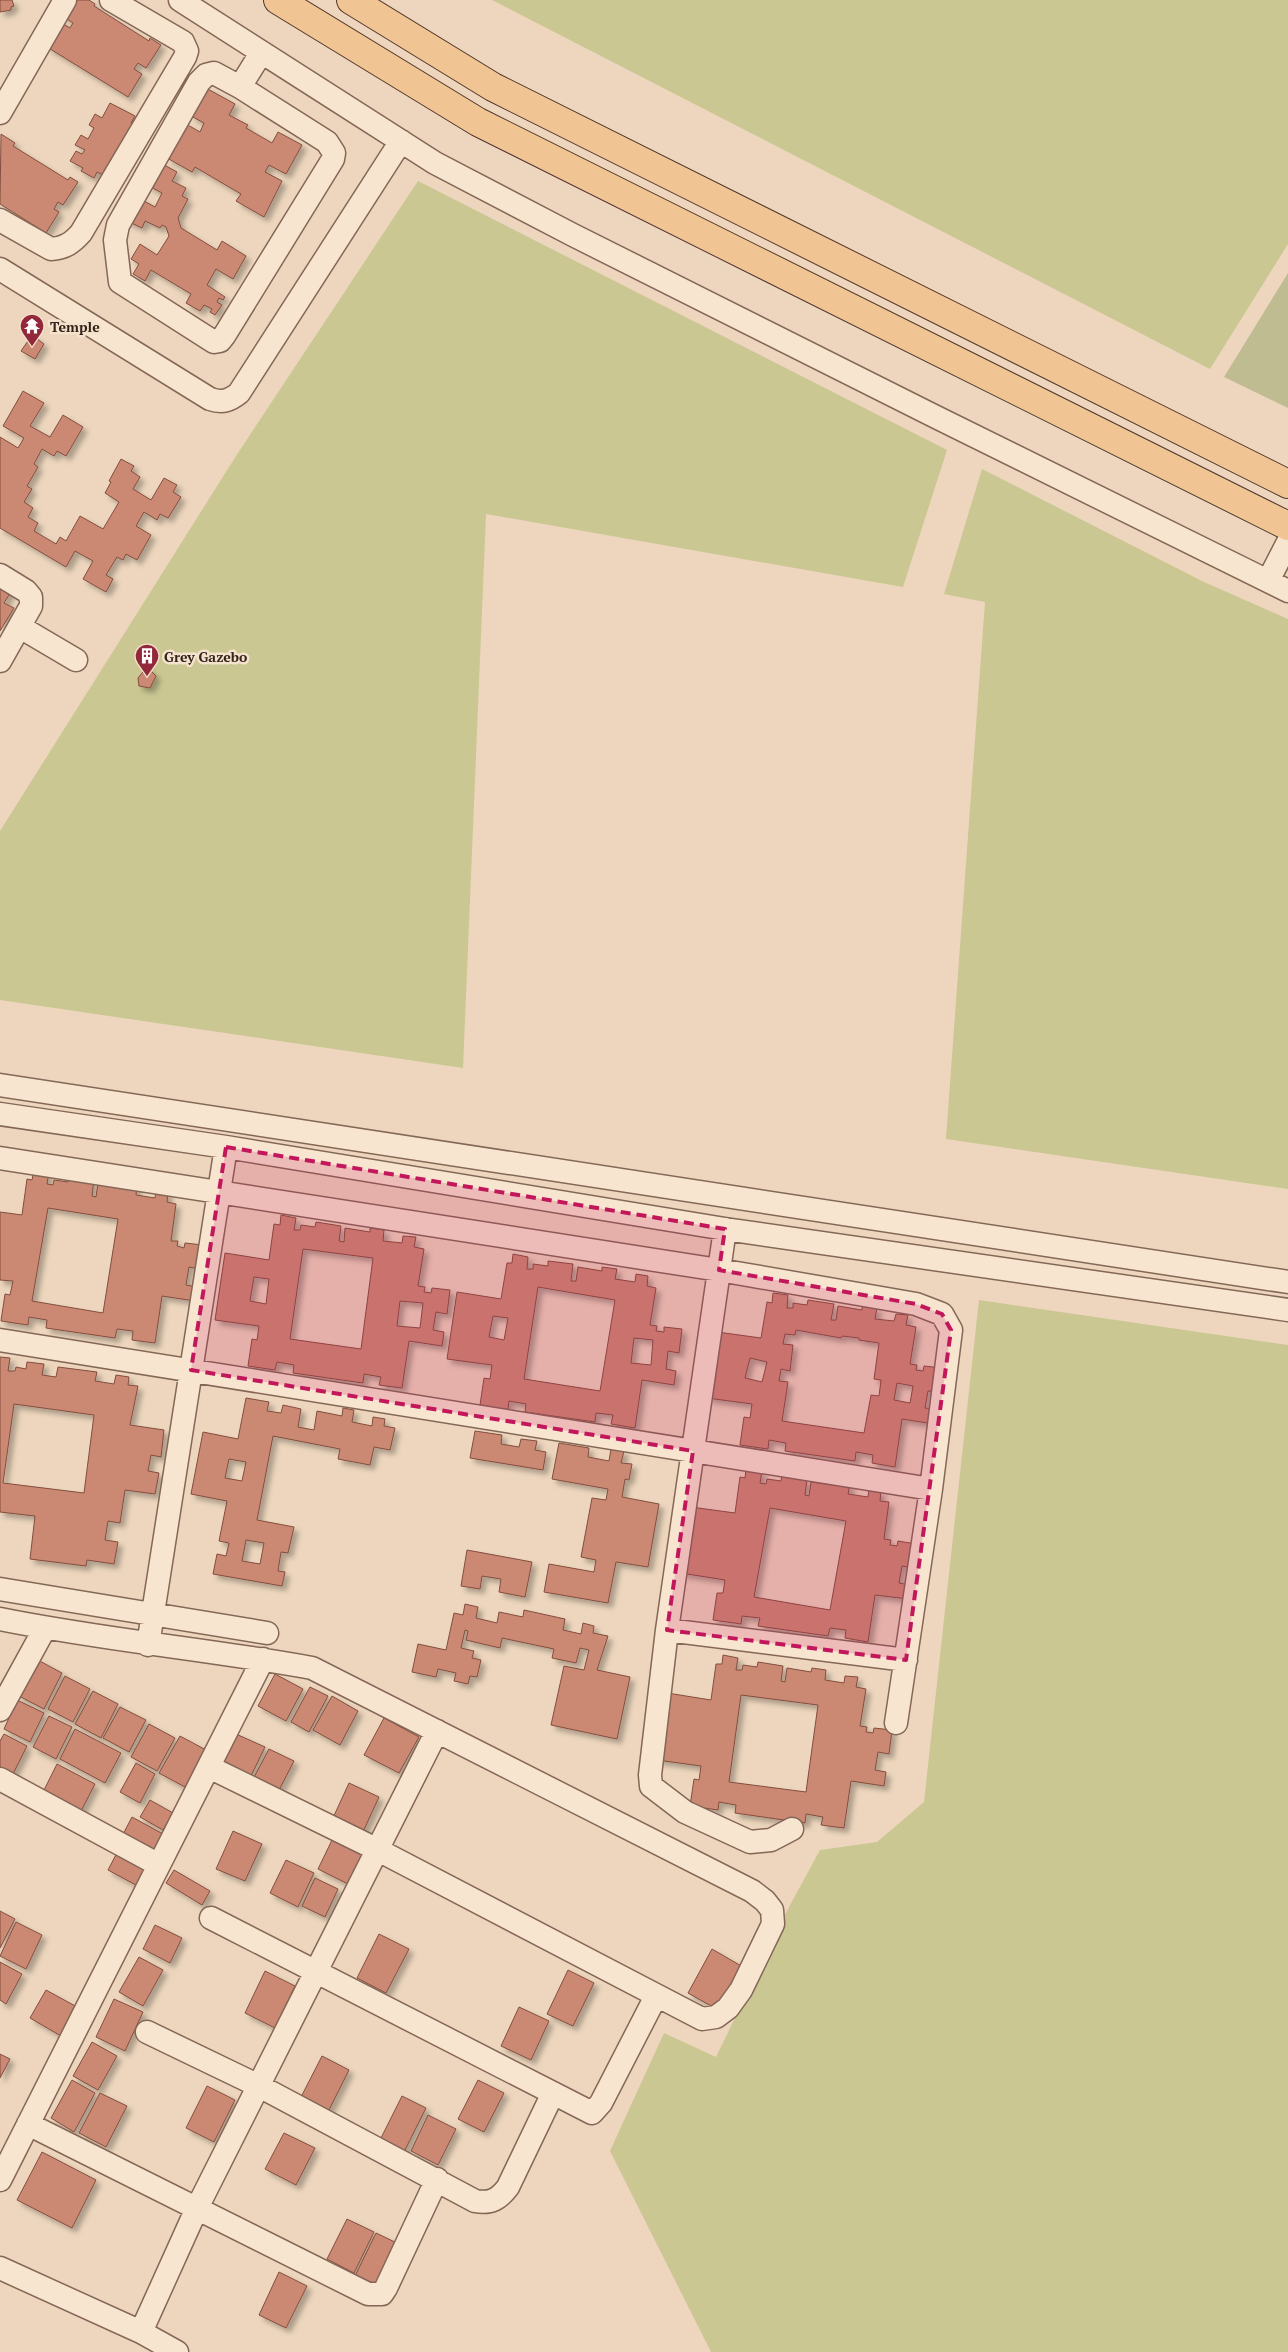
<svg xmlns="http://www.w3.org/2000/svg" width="1288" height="2352" font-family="'PT Serif',serif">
<defs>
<filter id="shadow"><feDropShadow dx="4.5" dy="4.5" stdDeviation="2.5" flood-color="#0004"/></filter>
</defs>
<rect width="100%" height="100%" fill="#edd6bd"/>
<path fill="#cac792" d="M492 0H1288V244L1210 369Z
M418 181 947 450 903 587 486 514 463 1068 0 1000V831L236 456Z
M982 469 1204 582 1288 619V1189L946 1139 985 602 944 594Z
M979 1300 1288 1345V2352H711L610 2151 664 2033 716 2057 789 1907 820 1850 877 1842 924 1802Z"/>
<path fill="#bfbc91" d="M1288 273V408L1224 377Z"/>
<path fill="#cb8973" stroke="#834d3d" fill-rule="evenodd" filter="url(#shadow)" d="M0 0H12L14 6 11 7V10L0 12Z
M75 0H89L95 4 94 6 149 41 150 38 161 45 146 68 138 63 134 69 142 74 128 97 47 47 57 20 70 28 73 23 61 15Z
M206 88 235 104 229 115 248 125 246 128 272 143 278 132 302 145 286 174 269 165 265 172 282 181 264 217 236 201 241 194 195 167 192 172 167 158 186 124 200 132 204 123 191 116Z
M110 103 135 116 131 123 133 124 103 175 97 172 94 178 81 171 83 168 70 161 76 151 82 154 85 150 75 145 81 135 88 139 94 128 89 125 95 114 102 118Z
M1 134 15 143 13 146 68 180 70 177 78 182 63 205 58 202 54 209 59 212 46 233 0 204Z
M159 162 177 172 172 181 186 188 182 196 188 199 178 218 181 228 217 250 222 241 246 256 233 279 216 269 207 285 225 297 223 300 219 298 217 302 222 305 215 315 210 312 212 309 204 305 200 311 186 303 191 294 151 270 145 281 133 274 139 264 131 259 140 244 157 255 169 236 166 227 162 225 160 228 145 221 142 228 125 220 137 197 155 207 162 193 147 185Z
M32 335 44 344 35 359 21 351Z
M23 391 44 403 30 426 50 437 63 415 83 427 66 456 57 451 54 456 42 449 34 464 38 467 27 486 32 489 24 502 33 508 28 517 38 523 34 531 56 544 60 537 66 541 80 516 103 529 119 502 105 493 111 482 109 481 121 459 134 466 131 471 140 477 133 489 151 500 164 478 177 485 173 492 181 497 168 518 160 514 157 520 144 512 136 526 151 535 137 560 126 554 123 560 117 557 106 575 113 579 106 592 83 579 93 561 75 551 66 567 0 528V437L18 448 24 438 3 426Z
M0 582 12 590 4 603 14 608 0 631Z
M147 667 156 676 150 688 139 686 138 678Z
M34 1170 49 1172 47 1184 53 1185 54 1180 68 1182 69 1177 94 1180 92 1196 96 1197 98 1183 137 1185 136 1195 155 1198 156 1190 168 1192 167 1202 176 1204 171 1241H178L177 1246 184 1248 185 1243 203 1245 200 1269 189 1267 186 1285 197 1287 195 1301 162 1296 155 1343 132 1340 133 1331 117 1329 115 1338 46 1328 47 1320 29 1317 28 1325 1 1321 5 1294 10 1295 13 1281 0 1280V1212L22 1215 27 1179 32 1180ZM48 1208 118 1219 103 1313 32 1301Z
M281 1215 296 1218 294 1230H300L301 1225 315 1227 316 1222 341 1226 339 1241 344 1242 345 1228 370 1232V1228L384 1230 383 1241 402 1243 403 1236 416 1237 414 1247 424 1249 418 1286 425 1287 424 1292 431 1293 432 1288 450 1290 447 1314 436 1312 433 1330 444 1332 442 1346 409 1341 402 1388 379 1385 381 1377 364 1374 363 1383 293 1373 294 1365 277 1362 275 1370 248 1366 252 1339 257 1340 259 1326 215 1320 225 1253 269 1260 274 1224 280 1225ZM303 1249 373 1258 361 1349 290 1339ZM254 1277 269 1279 266 1304 250 1301ZM400 1301 423 1303 420 1328 397 1326Z
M513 1254 528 1257 527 1269H533V1264L548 1266V1261L573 1264 571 1281H576L578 1267 602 1271V1267L617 1269 615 1279 635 1282 636 1274 648 1276 647 1286 656 1288 650 1325 657 1326 656 1331 664 1332V1327L682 1329 679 1353 668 1351 666 1369 676 1371 674 1385 642 1380 635 1428 611 1424 613 1415 596 1413 595 1422 525 1412 526 1404 509 1401 508 1410 480 1405 484 1378 490 1379 492 1365 447 1359 457 1292 501 1299 507 1263H512ZM538 1287 615 1300 600 1391 524 1379ZM493 1316 508 1318 504 1340 489 1337ZM634 1338 653 1340 651 1365 631 1363Z
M773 1293 788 1295 787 1308H793V1303L807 1305 808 1300 834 1304 831 1320H836L838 1306 862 1310V1306L877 1308 875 1319 894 1321 896 1314 908 1315 906 1325 916 1327 910 1364 917 1365 916 1370 923 1371 924 1366 942 1368 939 1392 928 1391 925 1408 936 1409 934 1424 902 1419 895 1467 872 1463 873 1455 856 1452 855 1461 785 1451 786 1443 769 1440 768 1449 740 1445 744 1417 750 1418 752 1404 707 1398 717 1332 761 1338 767 1302 772 1303ZM796 1330 841 1338 842 1336 859 1338V1340L879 1343 874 1379 881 1380 879 1396 871 1395 864 1433 782 1421 788 1382 779 1381 781 1369 790 1371 793 1345 783 1344 785 1334 795 1335ZM750 1358 767 1362 762 1382 745 1378ZM897 1383 913 1386 910 1403 894 1400Z
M0 1357 10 1358 8 1371H15L16 1367 26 1369 27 1362 44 1364 42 1375 56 1377 58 1367 97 1372 95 1381 114 1384 116 1375 129 1377 128 1385 138 1386 130 1425 164 1430 161 1457 151 1455 148 1471 159 1473 155 1494 125 1490 120 1523 108 1521 105 1540 118 1542 114 1564 87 1560 86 1566 30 1559 35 1516 0 1512ZM14 1404 94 1415 84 1493 3 1483Z
M246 1398 269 1402 267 1411 281 1413 283 1405 301 1409 298 1427 314 1430 317 1411 342 1416 343 1408 354 1410 352 1422 372 1426 373 1417 385 1419 384 1426 395 1428 390 1450 374 1447 370 1465 338 1459 340 1449 273 1436 257 1520 294 1527 288 1553 281 1552 278 1571 285 1572 282 1586 213 1574 217 1554 226 1556 229 1543 219 1541 227 1501 191 1494 203 1432 238 1439ZM229 1459 246 1462 242 1481 225 1478ZM246 1540 264 1543 260 1564 242 1561Z
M475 1431 502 1435 501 1444 519 1447 521 1439 537 1441 535 1450 546 1452 543 1470 470 1458Z
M559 1443 589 1448 588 1457 609 1461 611 1449 624 1451 621 1463 632 1464 629 1480 625 1479 622 1497 659 1504 648 1567 616 1562 608 1603 544 1592 549 1564 594 1572 596 1560 581 1557 592 1498 606 1500 608 1489 552 1479Z
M746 1469 762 1471 760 1483 766 1484 767 1479 781 1481 782 1475 807 1479 805 1495 809 1496 811 1482 835 1485 836 1482 850 1484 848 1494 868 1497 869 1489 881 1491 880 1501 889 1502 884 1539 891 1540 890 1545 897 1546 898 1541 916 1544 912 1568 902 1566 899 1583 910 1585 908 1599 875 1595 868 1642 845 1638 846 1630 830 1628 828 1636 758 1626 760 1618 742 1616 741 1624 713 1620 717 1593H723L725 1580 681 1573 691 1507 735 1513 740 1477 745 1478ZM770 1508 846 1521 830 1610 754 1597Z
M467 1550 532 1562 525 1597 499 1592 501 1579 482 1576 480 1589 461 1586Z
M465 1604 478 1607 476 1618 497 1623 499 1612 523 1617 524 1610 565 1619 563 1630 581 1634 583 1623 594 1626 593 1633 608 1636 597 1670 630 1677 617 1739 551 1725 564 1666 584 1670 589 1650 580 1648 576 1663 552 1658 554 1649 502 1638 500 1648 466 1640 468 1631 465 1630 461 1648 474 1651 472 1658 481 1660 477 1677 470 1676 468 1684 454 1681 456 1673 438 1669 436 1677 412 1672 418 1644 446 1650 454 1613 463 1615Z
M723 1655 738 1658 736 1670H742L743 1665 757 1667 758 1662 783 1666 781 1681 785 1682 787 1668 811 1672 812 1668 826 1670 825 1680 844 1683 845 1676 858 1677 856 1687 866 1689 860 1726 867 1727 866 1732 873 1733 874 1728 892 1730 889 1754 878 1752 875 1770 886 1772 884 1786 851 1781 844 1828 821 1825 823 1817 806 1814 805 1823 735 1813 736 1805 719 1802 718 1810 690 1806 694 1779 699 1780 701 1766 657 1760 667 1693 711 1700 716 1664H722ZM741 1695 818 1705 806 1792 729 1782Z
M36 1659 62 1673 44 1709 17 1695Z
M275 1674 303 1689 286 1721 258 1706Z
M65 1676 90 1689 73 1722 48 1709Z
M310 1687 328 1696 309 1732 291 1722Z
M93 1691 118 1704 101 1738 75 1724Z
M332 1696 358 1711 340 1745 313 1730Z
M17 1700 44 1713 30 1742 4 1729Z
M120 1707 146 1720 129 1752 103 1738Z
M49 1716 72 1727 56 1759 33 1747Z
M384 1718 419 1737 399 1773 364 1755Z
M149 1724 175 1738 157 1771 131 1757Z
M75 1729 121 1753 105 1783 60 1759Z
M4 1734 27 1746 12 1776 0 1769V1741Z
M236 1734 265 1747 249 1780 221 1767Z
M180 1736 206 1750 185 1787 159 1773Z
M269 1749 294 1761 277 1794 252 1781Z
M136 1763 155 1774 140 1803 120 1792Z
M57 1764 95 1784 79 1815 41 1796Z
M349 1783 379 1797 362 1834 332 1820Z
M150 1800 173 1813 163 1830 140 1817Z
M132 1817 163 1834 150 1857 120 1840Z
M233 1831 262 1844 245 1881 216 1869Z
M333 1838 364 1854 348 1884 318 1869Z
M120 1847 149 1862 136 1885 108 1870Z
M286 1860 314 1873 298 1907 270 1893Z
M174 1870 210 1891 202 1905 166 1883Z
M315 1878 338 1889 325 1917 302 1906Z
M0 1911 15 1919 0 1948Z
M16 1922 42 1935 26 1969 0 1956Z
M155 1925 182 1938 170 1963 143 1949Z
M379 1934 409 1949 386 1993 357 1978Z
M712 1949 743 1967 720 2011 688 1993Z
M139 1957 163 1970 143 2006 119 1992Z
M0 1962 22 1974 6 2004 0 2000Z
M568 1970 594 1983 573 2026 547 2014Z
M265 1971 295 1986 275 2028 245 2013Z
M46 1990 77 2007 61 2036 30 2018Z
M114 1999 143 2012 125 2051 96 2037Z
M519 2007 549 2021 531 2060 501 2046Z
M92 2042 117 2056 98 2090 73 2076Z
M0 2054 10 2059 0 2078Z
M322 2056 349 2070 328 2112 301 2097Z
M72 2080 95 2093 74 2132 51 2118Z
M478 2080 504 2093 484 2132 458 2119Z
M207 2086 235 2100 214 2142 186 2128Z
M100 2093 127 2106 106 2147 79 2133Z
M402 2096 426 2108 403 2154 379 2142Z
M428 2115 456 2129 438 2165 411 2151Z
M284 2133 315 2148 296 2185 265 2169Z
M42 2152 96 2180 72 2228 17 2200Z
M347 2219 374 2232 354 2273 327 2259Z
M376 2233 401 2245 380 2288 355 2276Z
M279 2272 307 2286 286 2328 259 2315Z"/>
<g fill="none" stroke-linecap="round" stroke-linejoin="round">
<defs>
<path id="minor" d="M180 0 435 163 573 235 936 417 1288 591
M240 87 327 142 334 153 333 159 224 336 220 341 214 342 120 282 115 240 118 225 199 82 206 75 214 73 240 87 261 53
M0 113 65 0
M0 220 51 249C65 248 72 243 81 233L185 57 187 51 183 42 111 0
M0 269 210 399C222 403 229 401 239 393L401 141
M0 575 26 591 31 597V606L0 661
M1268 581 1288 542
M20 627 76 660
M0 1085 1288 1282
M0 1114 226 1147 725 1229 1288 1310
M0 1158 719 1270 916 1304 942 1314 951 1330 931 1489 896 1723
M725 1229 667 1630 650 1775 651 1786 685 1812 750 1842 771 1840 792 1829
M0 1340 931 1489
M0 1589 267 1633
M0 1619C103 1640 208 1649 312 1668L752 1891 765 1901 772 1910 773 1924 741 1990 728 2008 716 2017 702 2019 378 1850 209 1767
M667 1630 906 1660
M148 1645 226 1147
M0 1710 45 1628
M0 1779 159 1865
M211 1918 592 2113 601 2103 656 1996
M147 2032 259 2086 475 2201C491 2204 499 2199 508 2187L553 2093
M28 2124 368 2294H382L386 2288 437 2179
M0 2180 263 1659
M0 2268 141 2332 177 2352
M141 2332 197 2208 437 1731"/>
<path id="major" d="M278 0 478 122 1288 526
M351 0 493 87 1288 484"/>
</defs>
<use href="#minor" stroke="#846757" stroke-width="25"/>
<use href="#major" stroke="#51372b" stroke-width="30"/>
<use href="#minor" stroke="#f8e5d0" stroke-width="22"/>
<use href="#major" stroke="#f1c494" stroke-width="28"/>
</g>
<path fill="#c2185b" fill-opacity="0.2" stroke="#c2185b" stroke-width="4" stroke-dasharray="10 6" stroke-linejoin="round" d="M226 1147 725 1229 719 1270 916 1304 942 1314 951 1330 906 1660 667 1630 693 1451 191 1370Z"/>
<defs>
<symbol id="temple-pin" viewBox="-11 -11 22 30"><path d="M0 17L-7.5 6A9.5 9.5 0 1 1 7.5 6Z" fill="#92283a" stroke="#f4e2cc"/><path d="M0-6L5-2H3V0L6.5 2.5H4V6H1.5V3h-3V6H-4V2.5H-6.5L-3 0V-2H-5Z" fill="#fff"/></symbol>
<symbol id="building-pin" viewBox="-11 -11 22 30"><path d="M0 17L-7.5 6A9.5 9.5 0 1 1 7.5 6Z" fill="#92283a" stroke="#f4e2cc"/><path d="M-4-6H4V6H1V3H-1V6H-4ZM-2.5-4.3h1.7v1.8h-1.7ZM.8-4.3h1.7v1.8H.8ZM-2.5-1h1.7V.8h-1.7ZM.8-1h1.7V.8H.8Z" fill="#fff"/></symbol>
</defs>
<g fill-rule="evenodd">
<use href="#temple-pin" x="18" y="312" width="28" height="38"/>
<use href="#building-pin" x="133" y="642" width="28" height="38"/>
</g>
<g text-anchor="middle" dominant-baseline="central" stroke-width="5" stroke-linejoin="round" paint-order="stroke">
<g font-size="14" font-weight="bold" fill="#34231b" stroke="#f4e2cc" text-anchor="start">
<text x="50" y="326">Temple</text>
<text x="164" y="656">Grey Gazebo</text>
</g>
</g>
</svg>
